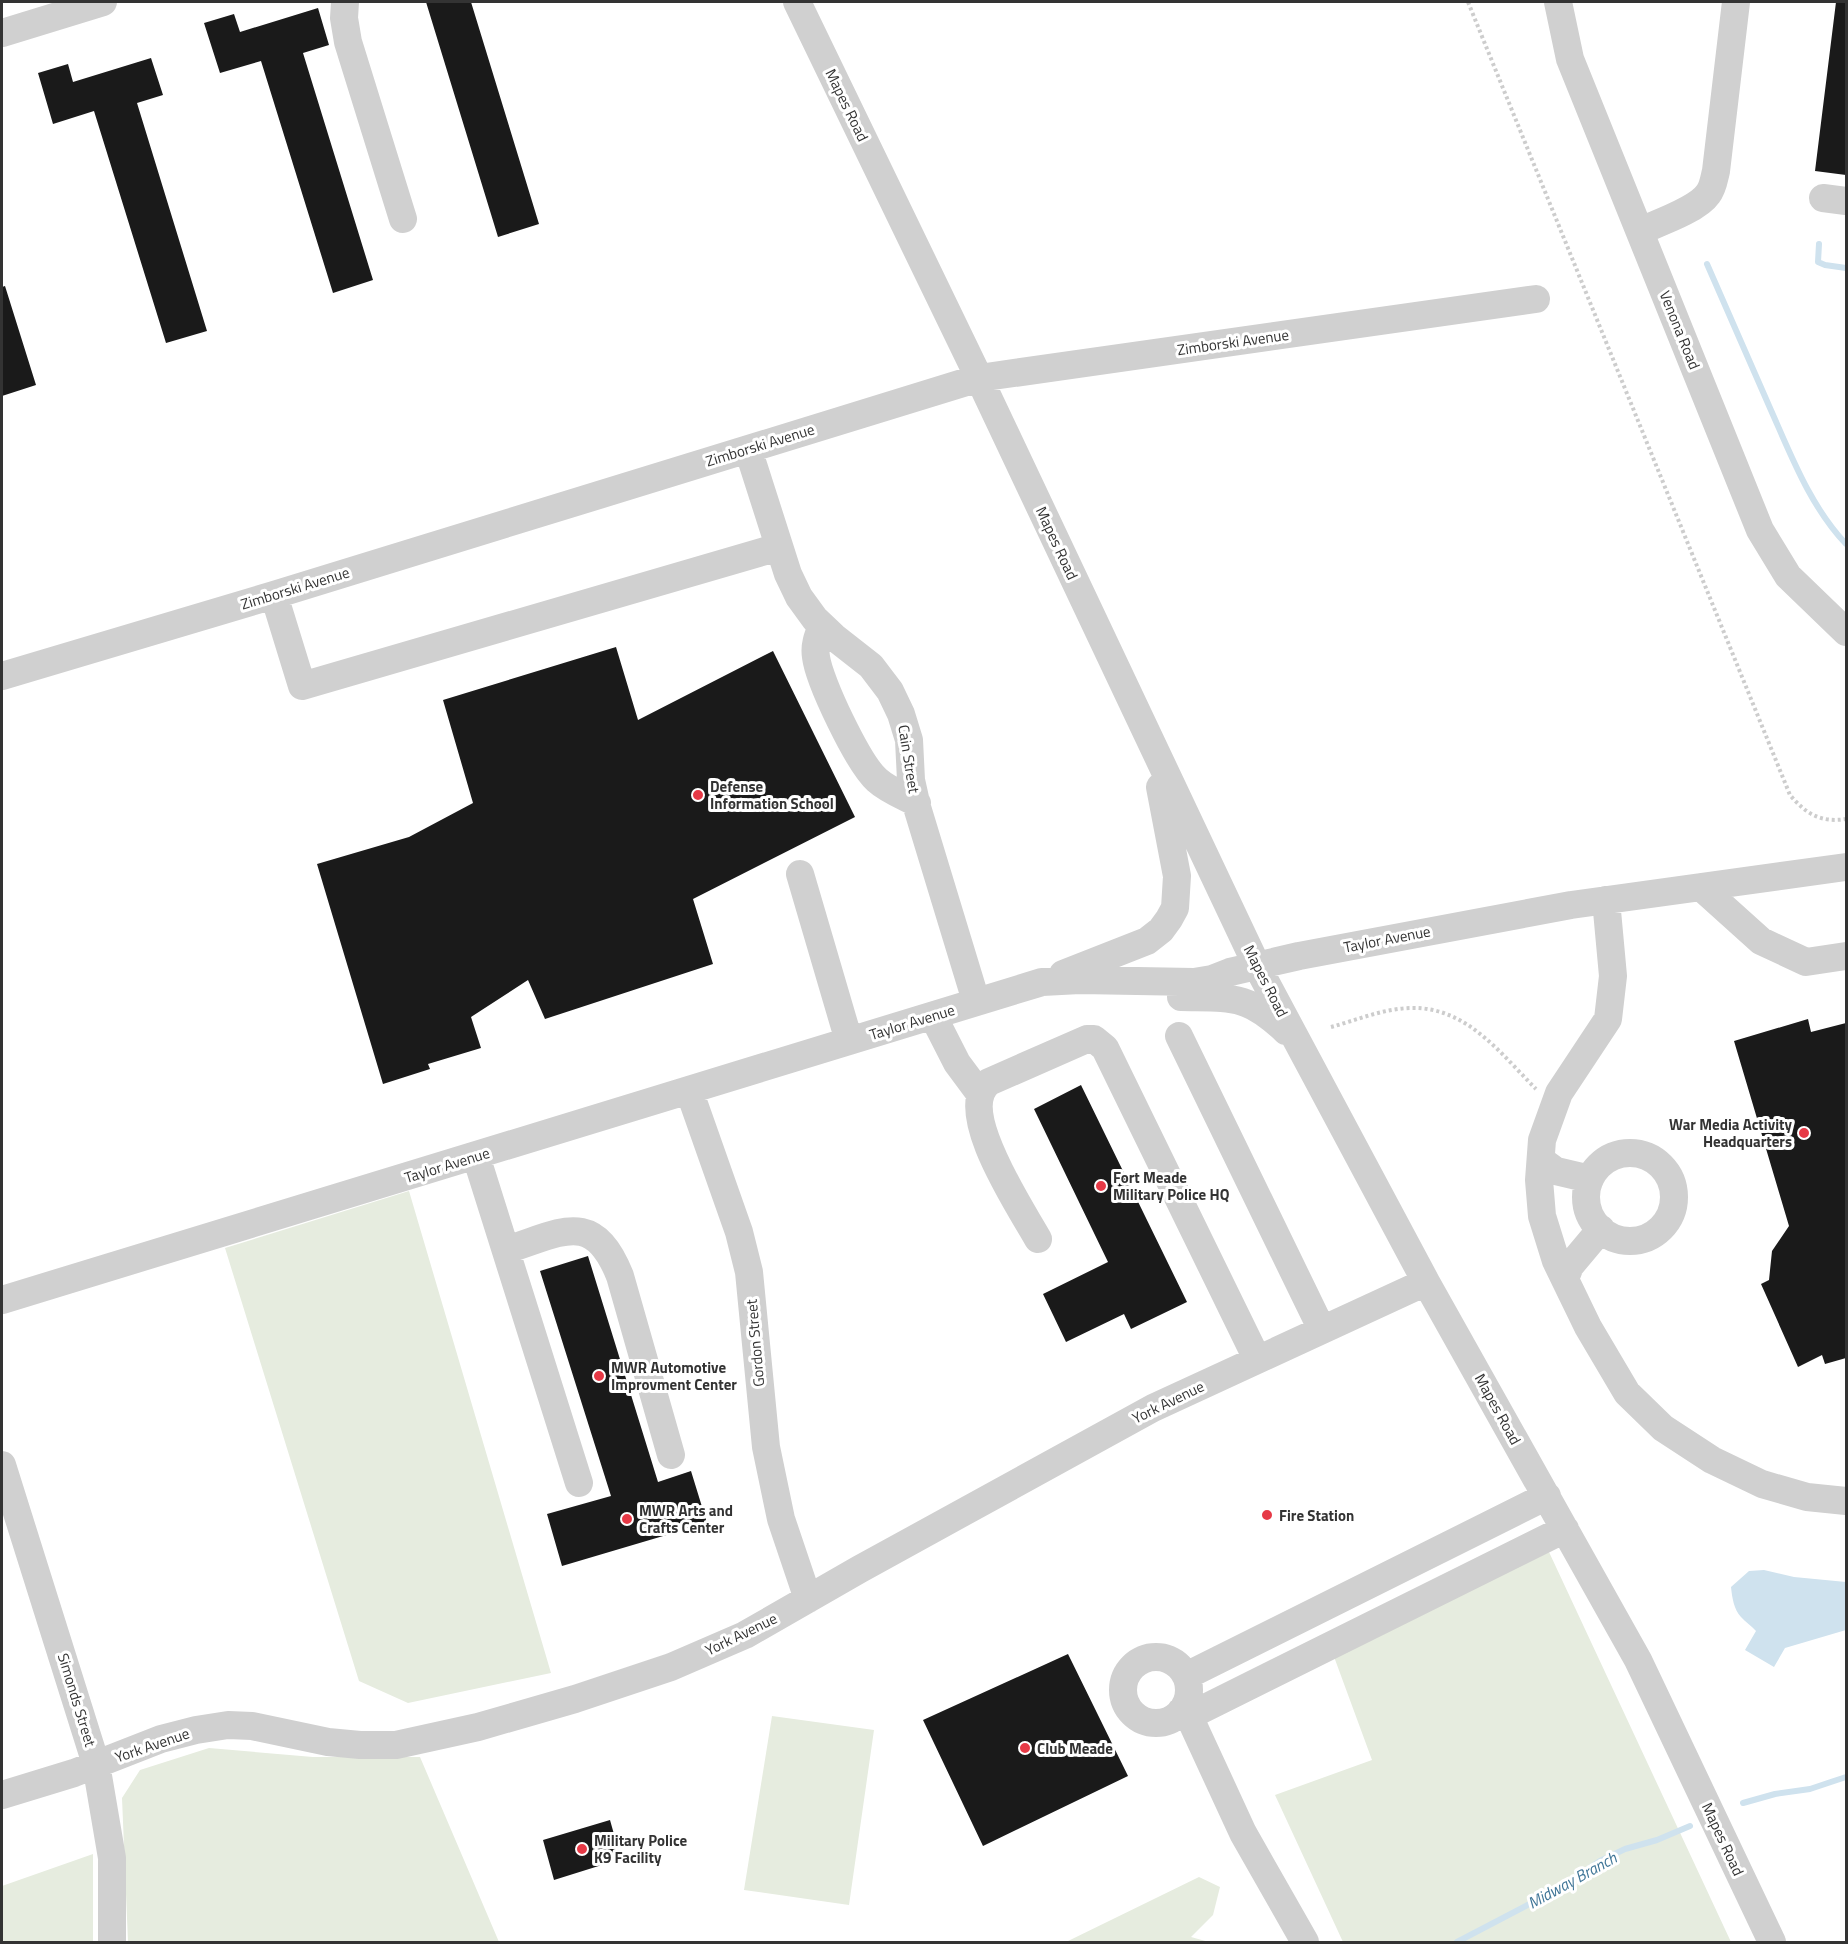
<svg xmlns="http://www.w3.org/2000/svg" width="1848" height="1944" font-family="'Titillium Web',sans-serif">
<rect width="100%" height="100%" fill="#fff"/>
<path fill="#e6ecdf" d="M409 1191 551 1673 408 1703 359 1681 225 1248Z
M1549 1552 1731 1942H1343L1275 1795 1372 1760 1333 1654Z
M772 1716 874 1730 849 1905 744 1890Z
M209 1748 313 1757H420L499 1942H128L122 1798 140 1770Z
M93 1854V1942H2V1886Z
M1199 1877 1220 1887 1213 1915 1191 1937 1209 1942H1066Z"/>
<path fill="#cfe2ee" d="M1764 1570 1794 1577 1846 1582V1630L1785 1648 1774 1667 1745 1650 1756 1631C1752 1626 1745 1622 1741 1617 1734 1610 1732 1597 1731 1587L1749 1571Z"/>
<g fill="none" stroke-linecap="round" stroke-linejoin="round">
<path stroke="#cfe2ee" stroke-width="6" d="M1819 244 1818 262 1825 265 1846 268
M1707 264C1728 312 1749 360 1770 408 1791 455 1810 506 1846 544
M1743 1803 1775 1794 1810 1789 1846 1777
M1457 1942 1558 1889 1600 1861 1625 1849 1657 1840 1690 1826"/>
</g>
<path fill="#1a1a1a" d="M426 2H471L539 224 498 237Z
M1836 2H1846V175L1815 171Z
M318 8 329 45 303 53 373 280 333 293 261 61 220 73 204 23 234 14 240 32Z
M151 58 163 95 137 103 207 331 166 343 94 111 53 124 38 73 68 64 73 82Z
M5 286 36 385 2 396V287Z
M616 647 638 720 773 651 855 817 693 899 713 964 545 1019 528 980 471 1017 481 1048 428 1064 430 1069 383 1084 317 864 409 837 473 803 443 700Z
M1808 1019 1811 1032 1846 1023V1358L1825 1364 1822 1355 1798 1367 1761 1284 1769 1280 1772 1251 1789 1226 1734 1041Z
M1081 1085 1187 1302 1131 1329 1124 1314 1066 1342 1043 1294 1108 1262 1034 1109Z
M588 1256 658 1482 691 1471 707 1523 562 1566 547 1514 611 1496 540 1271Z
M1068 1654 1128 1776 983 1846 923 1720Z
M610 1820 621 1859 554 1880 543 1840Z"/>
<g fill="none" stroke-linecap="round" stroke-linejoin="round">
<path stroke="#cdcdcd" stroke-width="4" stroke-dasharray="3 3" stroke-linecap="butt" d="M1468 2 1790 795C1806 814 1821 823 1846 819
M1331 1027C1357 1020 1385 1008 1412 1008 1467 1007 1501 1054 1536 1089"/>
<path stroke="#d0d0d0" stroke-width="28" d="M345 2 344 18 348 42 403 219
M797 2 979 378 1257 966 1426 1282 1638 1660 1772 1942
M1558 2 1570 59 1760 530 1788 576 1846 632
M2 33 103 2
M1823 198 1846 201
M1640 231C1658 223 1697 210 1708 194 1713 188 1714 179 1716 171L1736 2
M748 449 788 574 799 597 815 619 834 637 871 666 890 691 901 714 909 740 911 780 917 807 976 1001
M274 595 302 686 779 547
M822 626C818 636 814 645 816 657 819 681 858 763 877 780 888 790 904 796 917 803
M2 676 274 595 979 378 1536 299
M800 874 849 1041
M1701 887 1761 941 1806 962 1846 956
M1606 900 1613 976 1608 1019 1559 1093 1542 1140 1539 1180 1542 1216 1556 1261 1588 1327 1627 1393 1663 1428 1712 1460 1762 1484 1807 1497 1846 1501
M1063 974 1147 941 1161 930 1169 919 1175 908 1177 876 1160 787
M1181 997C1232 998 1247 994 1286 1031
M933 1016 957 1063 980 1094
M1179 1036 1322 1330
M689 1090 739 1232 749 1272 766 1447 781 1519 808 1599
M1586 1197a44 44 0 1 1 88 0a44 44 0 1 1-88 0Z
M476 1156 579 1483
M1541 1160 1556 1171 1590 1179
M1038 1239C1022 1210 954 1110 989 1082L1087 1039H1094L1105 1048 1257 1359
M506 1250C561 1233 593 1208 620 1276L671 1455
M1565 1279 1570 1266 1601 1229
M2 1300 1042 982 1080 980 1194 982 1212 979 1230 972 1299 956 1571 905 1846 867
M2 1465 96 1764 112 1858V1942
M1123 1690a33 33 0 1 1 66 0a33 33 0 1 1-66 0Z
M1186 1676 1547 1496
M1181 1711 1189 1716 1243 1833 1305 1942
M1189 1716 1565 1529
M2 1795 74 1773 161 1739 196 1730 228 1725 252 1726 328 1742 360 1745H396L478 1727 575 1699 671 1667 745 1635 860 1569 1153 1408 1426 1282"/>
</g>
<g fill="#e63946" stroke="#fff" stroke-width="2">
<circle cx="698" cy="795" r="6"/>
<circle cx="1804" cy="1133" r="6"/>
<circle cx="1101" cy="1186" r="6"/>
<circle cx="599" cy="1376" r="6"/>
<circle cx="1267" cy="1515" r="6"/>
<circle cx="627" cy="1519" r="6"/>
<circle cx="1025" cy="1748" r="6"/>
<circle cx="582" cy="1849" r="6"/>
</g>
<g text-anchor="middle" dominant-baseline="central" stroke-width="6" stroke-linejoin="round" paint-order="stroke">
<g font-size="15" fill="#333" stroke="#fff">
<text transform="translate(847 105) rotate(64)">Mapes Road</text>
<text transform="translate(1680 330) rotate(68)">Venona Road</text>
<text transform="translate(1233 342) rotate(-8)">Zimborski Avenue</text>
<text transform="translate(760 445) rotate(-17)">Zimborski Avenue</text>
<text transform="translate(1057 543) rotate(65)">Mapes Road</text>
<text transform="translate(295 588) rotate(-17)">Zimborski Avenue</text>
<text transform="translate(909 759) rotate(81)">Cain Street</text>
<text transform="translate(1387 939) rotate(-11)">Taylor Avenue</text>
<text transform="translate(1266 981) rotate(63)">Mapes Road</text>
<text transform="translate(912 1022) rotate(-17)">Taylor Avenue</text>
<text transform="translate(447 1165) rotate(-17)">Taylor Avenue</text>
<text transform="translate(755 1343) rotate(-95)">Gordon Street</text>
<text transform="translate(1168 1402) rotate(-26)">York Avenue</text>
<text transform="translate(1498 1409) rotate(61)">Mapes Road</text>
<text transform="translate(741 1634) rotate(-26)">York Avenue</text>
<text transform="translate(77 1700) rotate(73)">Simonds Street</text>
<text transform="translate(152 1745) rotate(-19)">York Avenue</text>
<text transform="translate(1723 1839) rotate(65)">Mapes Road</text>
</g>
<g font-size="15" font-weight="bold" fill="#333" stroke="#fff" text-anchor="start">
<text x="710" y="786">Defense<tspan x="710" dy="17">Information School</tspan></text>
<text x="1792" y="1124" text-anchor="end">War Media Activity<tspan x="1792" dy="17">Headquarters</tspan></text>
<text x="1113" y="1177">Fort Meade<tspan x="1113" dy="17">Military Police HQ</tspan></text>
<text x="611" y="1367">MWR Automotive<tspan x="611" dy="17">Improvment Center</tspan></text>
<text x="639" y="1510">MWR Arts and<tspan x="639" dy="17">Crafts Center</tspan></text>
<text x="1279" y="1515">Fire Station</text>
<text x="1037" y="1748">Club Meade</text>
<text x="594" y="1840">Military Police<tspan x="594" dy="17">K9 Facility</tspan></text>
</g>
<g font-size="16" font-style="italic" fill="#3f7597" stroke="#fff">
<text transform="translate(1572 1880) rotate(-29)">Midway Branch</text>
</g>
</g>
<rect width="1848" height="1944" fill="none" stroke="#333333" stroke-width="6"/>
</svg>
